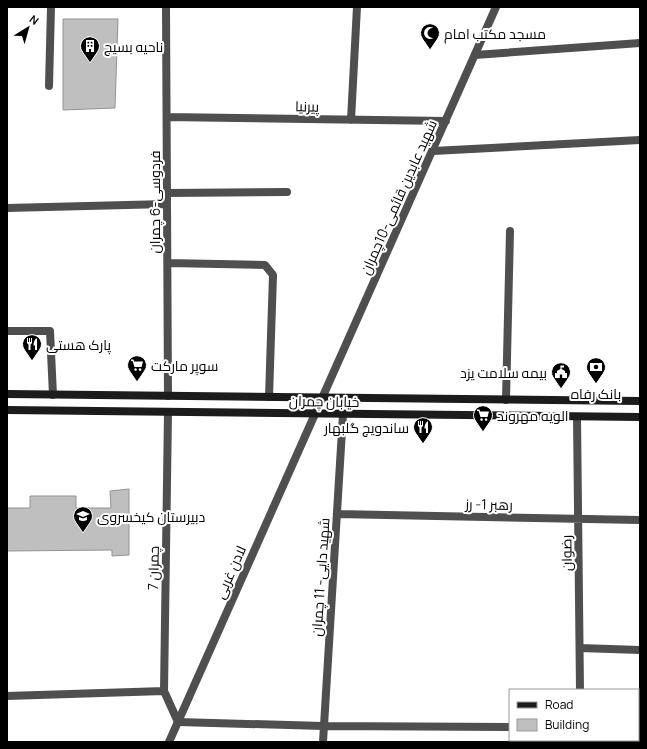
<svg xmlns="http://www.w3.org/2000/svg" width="647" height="749" font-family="Manrope,Cairo,sans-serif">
<rect width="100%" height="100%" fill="#fff"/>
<path fill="#bfbfbf" stroke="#939393" d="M63 19H118L115 108 63 110Z
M129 489V555L112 556V550L7 551V508H30V496H76V508H111L110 491Z"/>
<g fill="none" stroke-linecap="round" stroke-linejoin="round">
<path stroke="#4f4f4f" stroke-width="8" d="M7 331H50L53 395"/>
<path stroke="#4f4f4f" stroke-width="8" d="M166 7 168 396
M475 55 640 43
M49 86 51 7
M167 117 446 121
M351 120 357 7
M433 151 640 140
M167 193 287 192
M7 208 167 204
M168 263 265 265 273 275 269 397
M506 400 510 231
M168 412 164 691 178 722 323 726 510 727
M315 414 496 7
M577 417 580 690
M337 514 640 520
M580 648 640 650
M7 696 164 691
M638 727H640
M581 740V742
M323 742 343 414"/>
<path stroke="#4f4f4f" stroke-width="8" d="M169 742 315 414"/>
<path stroke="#1c1c1c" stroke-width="8" d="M7 394 640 401
M7 410 640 417"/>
</g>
<defs>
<symbol id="mosque-pin" viewBox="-11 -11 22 30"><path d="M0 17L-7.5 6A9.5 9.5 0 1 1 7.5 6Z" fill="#000" stroke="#fff"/><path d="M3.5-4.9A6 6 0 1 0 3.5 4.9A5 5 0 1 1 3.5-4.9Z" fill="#fff"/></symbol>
<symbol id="building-pin" viewBox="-11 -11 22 30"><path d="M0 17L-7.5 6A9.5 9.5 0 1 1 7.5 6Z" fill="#000" stroke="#fff"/><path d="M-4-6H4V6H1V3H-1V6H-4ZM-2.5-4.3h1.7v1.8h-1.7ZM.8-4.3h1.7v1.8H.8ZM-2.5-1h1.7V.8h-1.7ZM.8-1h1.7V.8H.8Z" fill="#fff"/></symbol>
<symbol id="restaurant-pin" viewBox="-11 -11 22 30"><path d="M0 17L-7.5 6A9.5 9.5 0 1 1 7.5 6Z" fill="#000" stroke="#fff"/><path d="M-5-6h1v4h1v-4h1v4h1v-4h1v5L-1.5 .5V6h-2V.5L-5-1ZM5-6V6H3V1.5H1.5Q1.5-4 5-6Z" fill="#fff"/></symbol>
<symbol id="supermarket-pin" viewBox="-11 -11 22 30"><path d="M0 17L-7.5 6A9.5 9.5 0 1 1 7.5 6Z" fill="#000" stroke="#fff"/><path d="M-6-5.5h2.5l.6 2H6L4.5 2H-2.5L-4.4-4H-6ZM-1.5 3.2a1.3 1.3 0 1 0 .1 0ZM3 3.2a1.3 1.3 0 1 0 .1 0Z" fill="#fff"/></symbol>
<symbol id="bank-pin" viewBox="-11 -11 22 30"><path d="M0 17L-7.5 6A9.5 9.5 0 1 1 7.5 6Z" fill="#000" stroke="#fff"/><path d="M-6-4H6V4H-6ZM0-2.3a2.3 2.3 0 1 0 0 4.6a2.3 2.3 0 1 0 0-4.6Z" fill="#fff"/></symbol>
<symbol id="civic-pin" viewBox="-11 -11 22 30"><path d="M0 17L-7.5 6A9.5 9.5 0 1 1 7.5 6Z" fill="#000" stroke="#fff"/><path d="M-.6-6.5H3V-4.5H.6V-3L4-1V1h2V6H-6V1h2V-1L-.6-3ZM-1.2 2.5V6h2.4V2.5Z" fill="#fff"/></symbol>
<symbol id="school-pin" viewBox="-11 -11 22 30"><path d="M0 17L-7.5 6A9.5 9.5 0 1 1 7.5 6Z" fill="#000" stroke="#fff"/><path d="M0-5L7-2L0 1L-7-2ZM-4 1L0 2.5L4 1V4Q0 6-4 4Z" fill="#fff"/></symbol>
</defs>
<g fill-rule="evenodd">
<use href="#mosque-pin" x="419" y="22" width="22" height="30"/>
<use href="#building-pin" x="79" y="35" width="22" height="30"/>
<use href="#restaurant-pin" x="21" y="333" width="22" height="30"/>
<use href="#supermarket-pin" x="126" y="354" width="22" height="30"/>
<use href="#bank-pin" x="585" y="356" width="22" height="30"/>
<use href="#civic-pin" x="550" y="361" width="22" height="30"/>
<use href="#supermarket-pin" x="472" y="404" width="22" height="30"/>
<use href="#restaurant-pin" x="412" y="416" width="22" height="30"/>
<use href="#school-pin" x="72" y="505" width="22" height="30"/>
</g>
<g text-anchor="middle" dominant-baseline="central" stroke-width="4" stroke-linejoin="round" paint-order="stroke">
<g font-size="14" fill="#000" stroke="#fff" text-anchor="start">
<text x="444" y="33">مسجد مکتب امام</text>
<text x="104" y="46">ناحیه بسیج</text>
<text x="46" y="344">پارک هستی</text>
<text x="151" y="365">سوپر مارکت</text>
<text x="547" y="372" text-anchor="end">بيمه سلامت يزد</text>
<text x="596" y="393" text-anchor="middle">بانک رفاه</text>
<text x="497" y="415">الویه مهروند</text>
<text x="409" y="427" text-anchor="end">ساندویچ گلبهار</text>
<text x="97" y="516">دبیرستان کیخسروی</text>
</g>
<g font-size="14" fill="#000" stroke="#fff">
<text transform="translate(307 106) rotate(1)">پیرنیا</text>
<text transform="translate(398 197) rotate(-66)">شهید عابدین قائمی-10چمران</text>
<text transform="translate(154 202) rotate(-90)">فردوسی-6 چمران</text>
<text transform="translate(324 401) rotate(1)">خیابان چمران</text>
<text transform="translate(489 504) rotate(1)">رهبر 1- رز</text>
<text transform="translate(566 553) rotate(-91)">رضوان</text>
<text transform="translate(153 568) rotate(-89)">چمران 7</text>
<text transform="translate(230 572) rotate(-66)">لادن غربی</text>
<text transform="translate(320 577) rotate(-86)">شهید دایی- 11 چمران</text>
</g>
</g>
<rect width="647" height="749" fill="none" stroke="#000000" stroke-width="16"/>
<rect x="509" y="689" width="130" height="52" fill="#ffffff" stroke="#999999"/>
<rect x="517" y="702" width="20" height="6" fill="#1c1c1c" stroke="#999999"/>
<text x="545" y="709" font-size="12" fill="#000000">Road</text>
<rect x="517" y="719" width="20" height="12" fill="#bfbfbf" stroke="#999999"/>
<text x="545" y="729" font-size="12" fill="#000000">Building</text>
<g transform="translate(28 28) rotate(37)" stroke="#ffffff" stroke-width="3" paint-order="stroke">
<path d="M0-3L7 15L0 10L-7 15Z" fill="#000000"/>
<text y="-6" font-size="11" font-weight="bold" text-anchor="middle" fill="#000000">N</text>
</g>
</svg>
